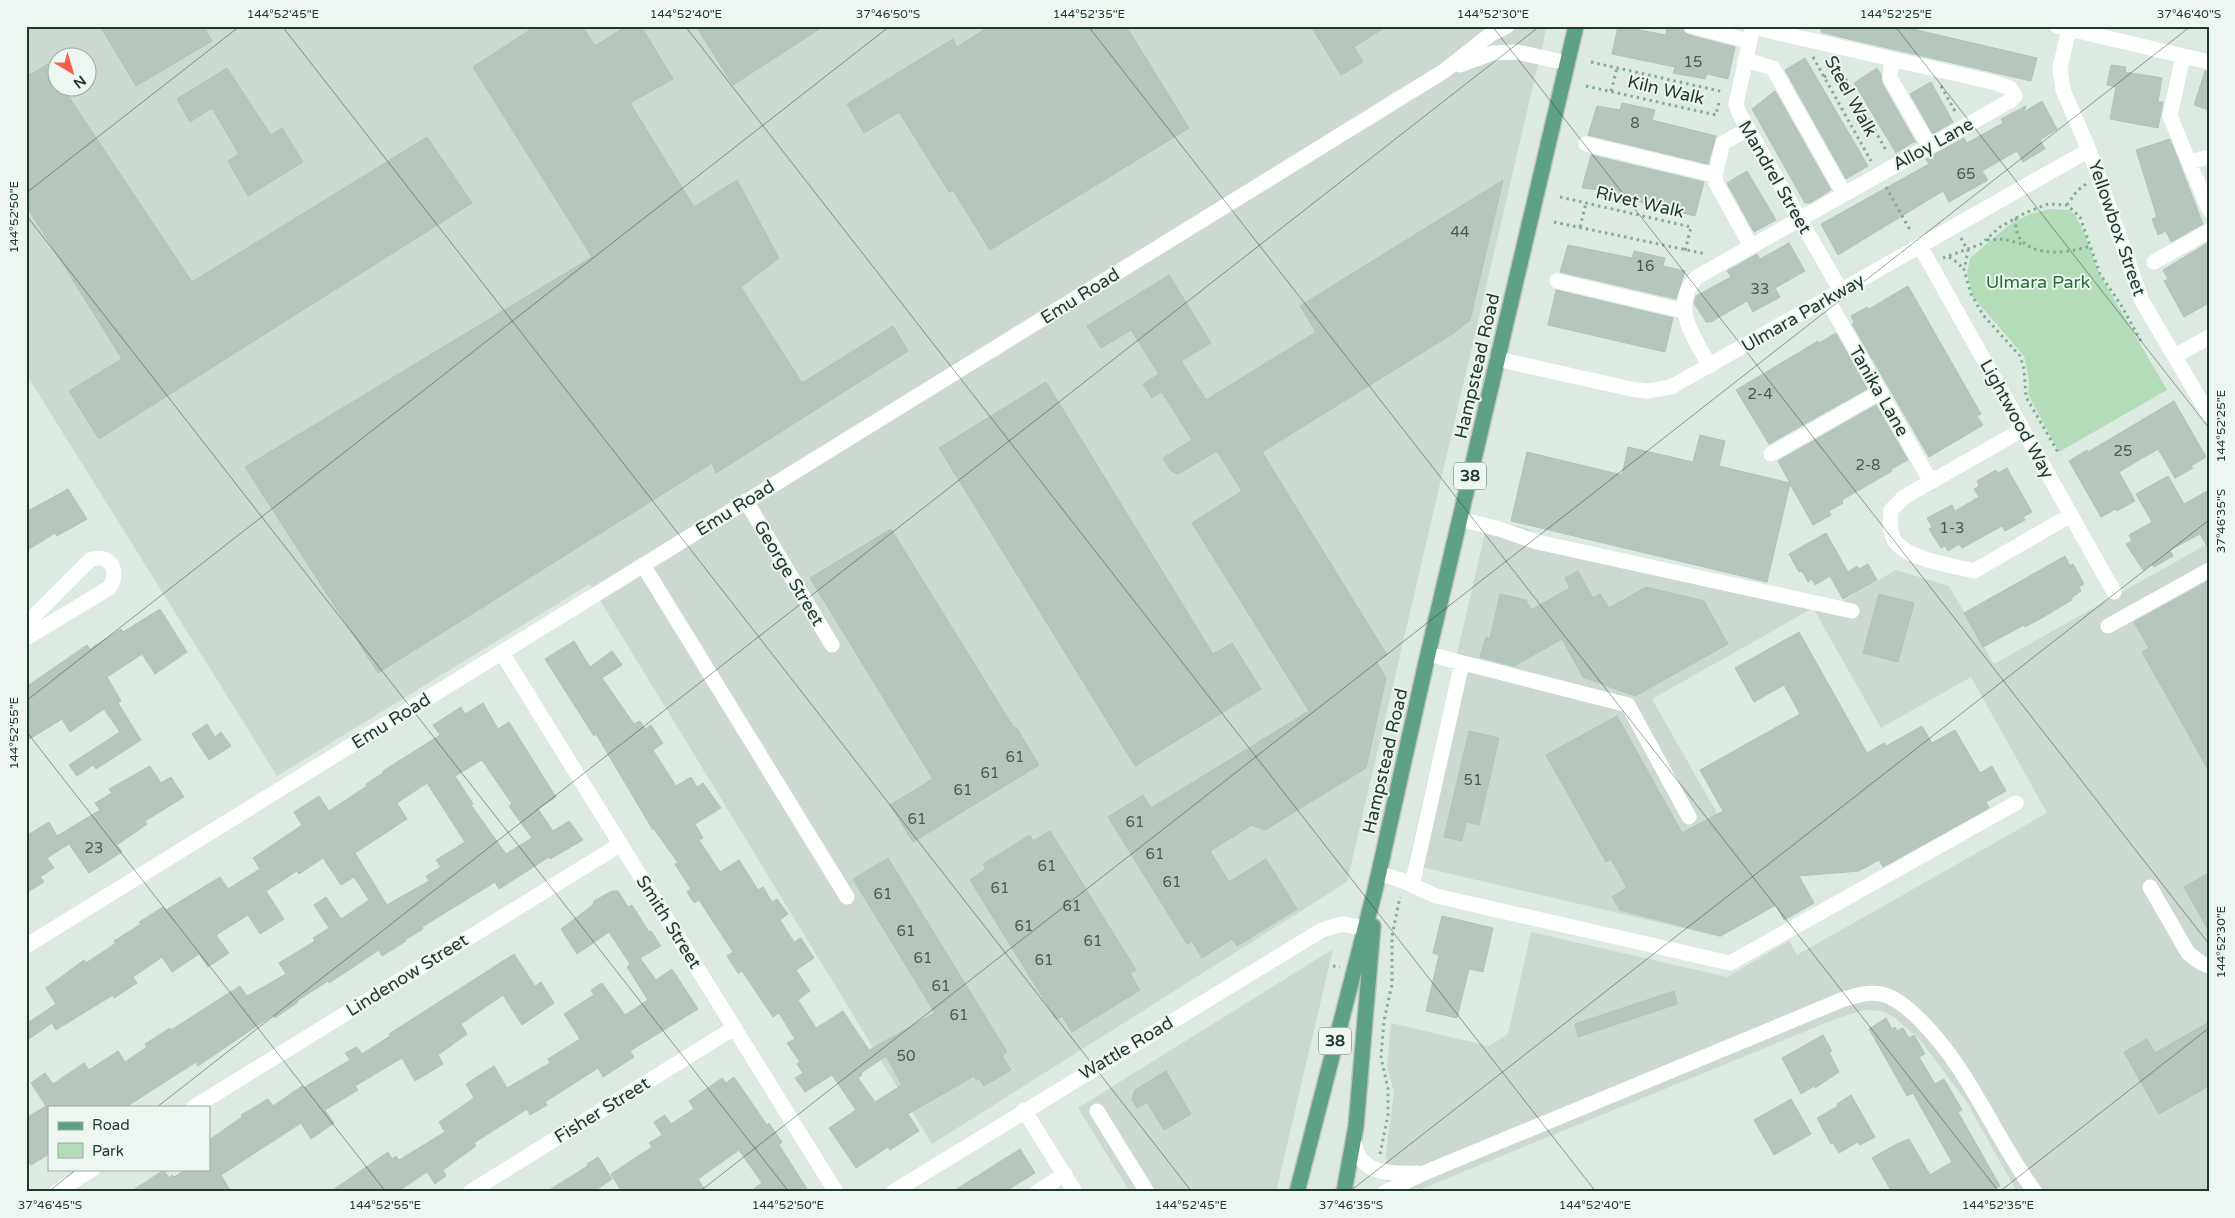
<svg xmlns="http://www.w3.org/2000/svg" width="2235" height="1218" font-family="'Varela Round',sans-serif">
<rect width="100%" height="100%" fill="#ddeae2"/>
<path fill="#cbd9d1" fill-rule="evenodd" d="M26 26H1547L1347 882 932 1144 590 584 277 776 26 374ZM58 58H88V88H58Z
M1488 520 1526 528 1538 536 1839 603 1896 570 1949 586 1994 664 2209 543V1192H2017L1966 1101 1921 1041 1894 1017 1881 1011 1864 1010 1838 1018 1414 1192H1385L1387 1185 1386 1152 1394 1092 1387 1067 1391 1023 1489 1046 1508 1034 1531 932 1727 977 1789 941 1797 955 2047 813 1971 677 1881 728 1813 608 1652 699 1771 908 1721 937 1408 864Z
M1333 949 1276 1192H1130L1078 1108Z"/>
<path fill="#b4dcb9" d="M2049 209 2069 210 2075 215 2083 230 2100 275 2167 390 2059 452 2028 394 2029 381 2024 356 1973 297 1967 274 1970 258 2009 225 2028 215Z"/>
<path fill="#b5c7bd" stroke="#afc3b8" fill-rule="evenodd" d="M100 26H203L212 41 136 86Z
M536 26H582L595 46 627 26H641L673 79 630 103 694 207 737 180 779 258 741 287 802 383 893 326 908 351 716 473 712 463 378 673 245 467 592 257 473 67Z
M696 26H824L733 85Z
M990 26H1126L1189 128 990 250 953 190 949 192 899 112 864 133 847 104 953 39 957 47Z
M1311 26H1387L1354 47 1363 62 1341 75Z
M1618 26 1666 35 1667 26H1682L1684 32 1689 35 1735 47 1728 79 1707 74 1705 79 1673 73 1675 67 1612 54Z
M1822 26H1900L2037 58 2031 81 1840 37H1841L1821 32Z
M1805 58 1868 166 1846 179 1785 70Z
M48 64 58 79V88H63L192 282 427 137 472 203 99 439 69 391 122 359 26 205V77Z
M2111 65 2126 67 2125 72 2162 78 2158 102H2163L2158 128 2110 119 2116 87 2107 85Z
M227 68 271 135 282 128 303 162 248 196 228 161 239 154 212 108 190 122 177 99Z
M1877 68 1881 74 1882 83 1916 143 1915 141 1896 153 1854 83Z
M2205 71H2209V110L2194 105Z
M1931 82 1953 122 1933 134 1910 94Z
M1775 91 1831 190 1810 203H1805L1752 109Z
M2042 101 2057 129 2040 140 2045 149 2023 162 2017 151 1982 171 1988 180 1949 202 1943 191 1838 255 1821 224 1929 164 1926 159 1964 138 1967 143 2003 123 2001 119 2026 106 2024 112Z
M1622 103 1655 110 1652 120 1716 136 1708 164 1588 135 1597 106 1620 110Z
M2170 139 2203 224 2171 242 2166 231 2158 235 2152 219 2157 217 2136 150Z
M1591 155 1704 182 1695 216 1633 200 1632 206 1599 197 1601 190 1582 188Z
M1747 171 1776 220 1754 232 1727 183Z
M1503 180 1470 320 1454 333 1262 452 1387 655 1376 661 1386 678 1366 768 1265 830 1252 825 1210 851 1229 882 1266 859 1297 909 1237 946 1232 939 1202 958 1192 941 1187 944 1108 817 1143 795 1151 808 1309 711 1192 523 1242 491 1217 451 1178 474 1171 471 1163 458 1192 440 1162 392 1152 398 1143 384 1159 374 1131 330 1101 348 1087 326 1169 275 1211 343 1181 361 1206 400 1316 332 1300 306Z
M2209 242V303L2184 317 2164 281 2168 279 2163 270Z
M1789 243 1805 271 1775 288 1780 297 1753 312 1747 301 1711 322H1706L1694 303 1696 296 1731 277 1727 271 1757 254 1760 259Z
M1568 245 1632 258 1634 251 1665 258 1663 266 1685 271 1676 299 1560 272Z
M1908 286 1981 414 1977 416 1983 425 1929 457 1852 324 1854 322 1851 316 1867 307 1869 309Z
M1556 290 1673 318 1665 352 1548 325Z
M1836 333 1867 389 1769 444 1736 390 1818 341 1819 343Z
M1046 382 1213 654 1232 643 1261 689 1135 766 939 448Z
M2174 401 2206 457 2191 466 2193 468 2175 478 2158 449 2119 472 2135 501 2117 511 2116 509 2101 517 2069 461 2087 450 2088 452Z
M1876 405 1908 460 1891 469 1892 471 1842 500 1843 503 1829 511 1831 515 1813 525 1790 484 1767 582 1511 521 1527 452 1622 475 1628 447 1693 462 1700 435 1725 441 1719 466 1790 483 1778 461Z
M2007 468 2032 512 2023 517 2025 520 2005 531 2002 526 1962 548 1959 544 1948 551 1945 546 1941 548 1929 529 1932 527 1927 518 1952 505 1955 511 1979 497 1974 489 1979 486 1977 481 1996 470 1998 473Z
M2168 476 2184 504 2209 490V550L2200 534 2170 550 2173 556 2154 567 2152 564 2143 570 2126 544 2132 541 2129 535 2152 522 2136 494Z
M68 489 87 519 57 536 55 533 26 551V512Z
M891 529 1014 728 1016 727 1039 765 913 842 890 805 933 779 810 578Z
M1826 533 1848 572 1857 566 1859 569 1868 564 1877 580 1843 599 1830 576 1815 585 1812 579 1808 582 1802 571 1799 572 1789 554Z
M2065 556 2070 566 2073 564 2084 584 2079 587 2081 591 2071 598 2072 600 2040 619 2025 627 2024 625 1983 647 1964 613Z
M1578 571 1593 598 1600 594 1609 608 1646 587 1704 601 1728 644 1635 696 1583 677 1562 639 1514 666 1480 657 1486 637 1490 639 1500 594 1526 600 1531 610 1570 588 1565 578Z
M2209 581V771L2142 652 2149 648 2134 622Z
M1879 594 1914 603 1898 662 1863 653Z
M160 609 187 652 155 674 142 654 107 677 121 701 118 703 141 740 96 769 93 765 77 776 69 765 120 732 104 709 70 732 62 719 26 741V687L87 645 90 649 121 629 123 632Z
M1799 632 1867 753 1884 743 1886 746 1922 726 1932 743 1955 730 1980 773 1992 766 2006 791 1986 802 1989 808 1883 867 1879 860 1859 871 1799 876 1814 903 1784 920 1776 905 1720 936 1620 910 1612 897 1627 888 1611 859 1606 862 1546 755 1617 716 1682 833 1723 811 1700 770 1800 714 1784 685 1754 702 1735 668Z
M574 641 590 667 612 651 622 665 602 678 634 724 640 721 645 729 651 725 663 743 653 750 676 786 691 777 697 787 703 783 721 808 695 824 703 838 699 840 720 872 739 860 758 890 763 887 772 902 777 899 788 914 780 920 794 942 801 938 814 958 796 970 810 991 798 1000 816 1028 843 1011 869 1050 935 1013 853 879 888 858 1007 1052 1002 1056 1011 1070 984 1086 979 1078 976 1080 974 1076 908 1114 919 1131 890 1150 888 1147 856 1168 829 1128 856 1110 832 1075 805 1092 795 1078 803 1073 797 1064 800 1062 787 1043 795 1039 779 1013 773 1017 742 971 738 973 727 956 733 952 699 900 694 903 687 892 691 889 675 864 678 863 654 829 653 830 596 734 594 736 545 659ZM886 1056 902 1085 875 1102 858 1078 862 1075 861 1073Z
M483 703 498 729 509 722 556 797 538 809 553 831 569 821 583 840 550 859 549 857 499 889 495 882 422 927 423 929 405 940 406 941 382 956 379 950 329 983 328 981 297 1001 298 1002 275 1018 273 1015 198 1066 196 1062 126 1107H49V1154L31 1165 26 1157V1118L46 1106 31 1083 45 1073 53 1084 84 1063 89 1070 118 1051 125 1062 147 1047 145 1044 170 1028 171 1030 240 986 247 996 251 994 286 974 279 963 315 941 313 938 329 928 314 905 326 897 341 919 369 900 354 877 341 885 323 858 299 874 297 871 266 891 284 919 260 934 248 915 216 935 229 953 208 967 199 954 172 972 162 957 133 977 137 983 114 998 113 995 56 1030 52 1023 26 1041V1024L56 1004 46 988 84 960 86 963 116 943 114 941 141 924 139 922 163 907 166 910 220 877 228 889 260 869 253 858 302 825 294 812 319 796 329 811 367 786 366 784 383 773V771L440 735 433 725 461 707 465 714ZM482 760 512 804 509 806 532 838 506 854 471 805 473 804 455 776ZM427 783 465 842 436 860 441 867 426 876 429 881 387 905 355 853 407 819 397 803Z
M207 724 215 737 221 732 231 746 209 760 192 734Z
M1469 731 1499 738 1479 825 1466 822 1462 841 1444 837Z
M150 766 161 783 171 777 184 797 145 821 147 824 117 845 122 852 89 873 69 844 47 858 54 868 40 877 44 882 26 893V836L49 822 57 836 100 810 95 803 112 793 109 789Z
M1050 831 1136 970 1130 973 1140 990 1072 1032 1062 1016 1056 1019 970 880 986 869 983 864 1030 835 1033 841Z
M2209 873V931L2184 887Z
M612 891H618L628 907 632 905 649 932 651 931 661 946 640 958 656 980 672 969 698 1009 630 1051 634 1057 603 1077 598 1068 545 1102 547 1105 530 1115 527 1109 474 1143 476 1146 443 1170 446 1176 435 1184 427 1172 397 1192H330L388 1152 392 1159 396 1156 399 1160 445 1132 439 1122 474 1098 466 1084 494 1066 507 1088 550 1063 548 1059 580 1039 564 1014 594 995 591 990 602 983 625 1015 648 1000 627 967 630 964 609 932 577 954 561 929 593 905 594 901Z
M1442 916 1493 928 1483 972 1469 969 1457 1018 1426 1011 1439 955 1433 953Z
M514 954 535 986 541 982 554 1003 522 1025 503 995 461 1024 467 1034 438 1055 443 1064 415 1081 402 1058 355 1086 358 1090 325 1110 334 1123 311 1139 301 1123 221 1175 231 1192H130L164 1170 169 1178 172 1175 174 1177 187 1169H209V1140L242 1117 241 1115 268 1099 273 1106 302 1086 303 1088 350 1060 345 1053 357 1047 362 1054 390 1036 389 1034Z
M1674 991 1677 1004 1578 1037 1575 1024Z
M1886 1018 1892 1029 1895 1027 1897 1031 1903 1028 1909 1038 1914 1035 1925 1054 1919 1057 1935 1084 1944 1079 1962 1110 1958 1112 2000 1186 1990 1192H1892L1872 1158 1897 1144 1909 1139 1930 1175 1952 1162 1913 1093 1907 1096 1869 1029Z
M2209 1022V1086L2159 1114 2124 1052 2147 1039 2155 1053Z
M1823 1035 1832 1051 1829 1052 1839 1072 1815 1088 1814 1086 1801 1094 1782 1058Z
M1166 1071 1191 1114 1164 1130 1147 1102 1137 1108 1132 1099 1135 1090Z
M734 1077 767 1125 769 1123 782 1142 779 1145 809 1192H749L762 1183 739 1150 698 1179 706 1192H622L611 1174 652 1147 649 1143 662 1135 654 1122 665 1115 671 1124 694 1109 689 1101 722 1078 726 1083Z
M1851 1095 1875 1137 1860 1145 1858 1142 1839 1153 1833 1143 1831 1144 1817 1118 1838 1106 1837 1104Z
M1791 1099 1811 1134 1774 1155 1754 1120Z
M1020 1149 1035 1173 1004 1192H952Z
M598 1157 612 1179 593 1192H546L588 1166 587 1164Z"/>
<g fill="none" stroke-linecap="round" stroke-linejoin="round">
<defs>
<path id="major" d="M1297 1192 1375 890 1428 654 1576 26
M1344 1192 1356 1126 1373 926"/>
</defs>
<use href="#major" stroke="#bcc4c0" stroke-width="18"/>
<path stroke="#7caf97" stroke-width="3" stroke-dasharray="2.5 4" stroke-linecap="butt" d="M1813 57 1871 161
M1591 62 1724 92
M1836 62 1887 152
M1824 77 1840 69
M1586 86 1716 115 1719 102
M1941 86 1956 113
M1611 91 1617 68
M1886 187 1910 230
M1560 197 1691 227 1685 251
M2067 205 2077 191 2086 184
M2016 218C2011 259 2065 255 2090 246
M1554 222 1706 254
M1580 227 1586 203
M1961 238 1968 251 1964 270 1971 294 1983 315 2020 356 2024 369 2026 397 2059 454
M1987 240 2003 239 2022 244
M1949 257 1958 263 1964 270
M1943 258 1981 244 2000 227 2025 213 2048 204 2067 205 2080 217 2100 274 2121 305 2141 341
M1333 966 1340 967
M1380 1154 1388 1115V1089L1381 1057 1384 1021 1392 984V936L1400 897"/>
<path stroke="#fff" stroke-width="15" d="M1691 26 1749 41
M1753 26 1736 104 1739 113 1841 291
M2057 26 2209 62
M2069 29 2060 68 2063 90 2089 150 2142 301 2209 415
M2183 56 2170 116 2209 210
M1892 59 1890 78 1929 146
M1745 60 1773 68 1844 194
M1460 65 1493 53 1517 52 1567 63
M1748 129 1723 143 1715 175 1716 183 1751 246
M1586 144 1715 175
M2189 162 2209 157
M1920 246 2114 592
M2154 262 2209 231
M1557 281 1684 311
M1827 299 1931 482
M2175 356 2209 337
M1497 359 1631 389 1647 391 1671 387 2089 150
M1710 366C1695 339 1669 306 1697 277L2010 101 2015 96 2010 88 1996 83 1753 27
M2022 430 1904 497 1891 510C1890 521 1889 532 1895 541 1908 560 1952 565 1974 571L2071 515
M1771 454 1880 392
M746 501 832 645
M1460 519 1499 529 1537 542 1852 611
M643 565 847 897
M26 624 90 560C110 552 121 572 109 588L26 638
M2108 626 2209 570
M502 653 836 1192
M1428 654 1628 705 1689 817
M1379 873 1403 881 1436 896 1730 963 2016 803
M1412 885 1462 663
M2150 887 2188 953 2201 963 2209 966
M26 946 1444 71 1491 34 1507 26
M194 1107 621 844
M1024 1110 1075 1192
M1097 1111 1147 1192
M1354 1142C1359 1175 1392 1174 1418 1173
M56 1192 93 1169
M470 1192 734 1028
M893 1192 1322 930 1342 924 1365 928
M1037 1192 1065 1174
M1385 1192 1424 1173 1844 999C1857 995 1871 991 1885 995 1898 999 1909 1009 1919 1019 1970 1069 1993 1135 2035 1192"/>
<use href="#major" stroke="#5fa187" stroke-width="15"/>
</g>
<path fill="none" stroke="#1e392e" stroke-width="1" stroke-opacity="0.45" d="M282 26 1192 1192M685 26 1596 1192M1088 26 1999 1192M1492 26 2209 944M1895 26 2209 428M26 193 240 26M26 215 789 1192M26 701 890 26M26 731 386 1192M157 1107 1540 26M48 1192 77 1169M699 1192 2191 26M1349 1192 2209 520M1999 1192 2209 1028"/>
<g text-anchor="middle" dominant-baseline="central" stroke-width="4" stroke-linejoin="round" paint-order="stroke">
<g font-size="15" fill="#445c52">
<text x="1693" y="62">15</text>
<text x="1635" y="123">8</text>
<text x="1966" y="174">65</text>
<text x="1460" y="232">44</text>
<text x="1645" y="266">16</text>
<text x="1760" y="289">33</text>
<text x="1760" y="394">2-4</text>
<text x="2123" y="451">25</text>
<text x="1868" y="465">2-8</text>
<text x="1952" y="528">1-3</text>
<text x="1015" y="757">61</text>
<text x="990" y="773">61</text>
<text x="1473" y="780">51</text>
<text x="963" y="790">61</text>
<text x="917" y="819">61</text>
<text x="1135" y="822">61</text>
<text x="94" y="848">23</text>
<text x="1155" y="854">61</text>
<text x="1047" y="866">61</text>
<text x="1172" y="882">61</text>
<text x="1000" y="888">61</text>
<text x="883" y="894">61</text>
<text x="1072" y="906">61</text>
<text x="1024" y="926">61</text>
<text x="906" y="931">61</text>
<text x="1093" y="941">61</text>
<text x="923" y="958">61</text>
<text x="1044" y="960">61</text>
<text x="941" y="986">61</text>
<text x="959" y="1015">61</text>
<text x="906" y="1056">50</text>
</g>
<g fill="#edf6f0" stroke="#5c7268" stroke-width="1">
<rect x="1454" y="462.5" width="32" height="27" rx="4"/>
<rect x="1319" y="1027.5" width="32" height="27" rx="4"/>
</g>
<g font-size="16" font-weight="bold" fill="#1e392e">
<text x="1470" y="476">38</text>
<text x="1335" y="1041">38</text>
</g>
<g font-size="18" fill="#1e392e" stroke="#edf6f0">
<text transform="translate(1666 90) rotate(13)">Kiln Walk</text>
<text transform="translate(1851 96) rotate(61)">Steel Walk</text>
<text transform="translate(1933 144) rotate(-29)">Alloy Lane</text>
<text transform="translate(1775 177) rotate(60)">Mandrel Street</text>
<text transform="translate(1640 202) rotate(13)">Rivet Walk</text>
<text transform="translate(2117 228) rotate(71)">Yellowbox Street</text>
<text transform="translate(1080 296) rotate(-32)">Emu Road</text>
<text transform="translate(1803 313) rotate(-30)">Ulmara Parkway</text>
<text transform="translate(1477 366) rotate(-77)">Hampstead Road</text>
<text transform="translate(1879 391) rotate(60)">Tanika Lane</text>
<text transform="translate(2017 419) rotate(61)">Lightwood Way</text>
<text transform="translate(735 508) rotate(-32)">Emu Road</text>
<text transform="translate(789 573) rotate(59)">George Street</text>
<text transform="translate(391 721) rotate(-32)">Emu Road</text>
<text transform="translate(1385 761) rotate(-77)">Hampstead Road</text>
<text transform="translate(669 922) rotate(58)">Smith Street</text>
<text transform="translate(407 975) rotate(-32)">Lindenow Street</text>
<text transform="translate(1126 1048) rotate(-31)">Wattle Road</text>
<text transform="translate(602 1110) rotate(-32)">Fisher Street</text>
</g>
<g font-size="18" fill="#277139" stroke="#edf6f0">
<text x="2038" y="282">Ulmara Park</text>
</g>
</g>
<rect width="2235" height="1218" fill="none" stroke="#edf6f0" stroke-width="55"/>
<rect x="48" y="1106" width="162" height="65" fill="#edf6f0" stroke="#9aaaa2"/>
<rect x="58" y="1122" width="25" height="8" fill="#5fa187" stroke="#9aaaa2"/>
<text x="92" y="1130" font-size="15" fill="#1e392e">Road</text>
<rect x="58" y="1143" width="25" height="15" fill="#b4dcb9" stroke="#9aaaa2"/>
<text x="92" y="1156" font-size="15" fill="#1e392e">Park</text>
<g transform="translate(72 72) rotate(142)"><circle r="24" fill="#edf6f0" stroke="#9aaaa2"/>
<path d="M0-4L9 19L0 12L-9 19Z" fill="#f85e4d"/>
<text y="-8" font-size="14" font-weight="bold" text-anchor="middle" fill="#1e392e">N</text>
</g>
<rect x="28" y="28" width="2180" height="1162" fill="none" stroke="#1e392e" stroke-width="2"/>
<g font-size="12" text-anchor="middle" fill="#1e392e">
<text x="283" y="18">144°52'45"E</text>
<text x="686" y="18">144°52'40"E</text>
<text x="888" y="18">37°46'50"S</text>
<text x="1089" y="18">144°52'35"E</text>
<text x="1493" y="18">144°52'30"E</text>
<text x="1896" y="18">144°52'25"E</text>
<text x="2189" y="18">37°46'40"S</text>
<text transform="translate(14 217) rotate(-90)" y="4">144°52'50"E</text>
<text transform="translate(2221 426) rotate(-90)" y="4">144°52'25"E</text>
<text transform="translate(2221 521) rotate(-90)" y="4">37°46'35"S</text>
<text transform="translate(14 733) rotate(-90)" y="4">144°52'55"E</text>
<text transform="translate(2221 942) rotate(-90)" y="4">144°52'30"E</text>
<text x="50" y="1209">37°46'45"S</text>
<text x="385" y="1209">144°52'55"E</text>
<text x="788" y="1209">144°52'50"E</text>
<text x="1191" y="1209">144°52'45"E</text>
<text x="1351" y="1209">37°46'35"S</text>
<text x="1595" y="1209">144°52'40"E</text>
<text x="1998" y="1209">144°52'35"E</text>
</g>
</svg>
